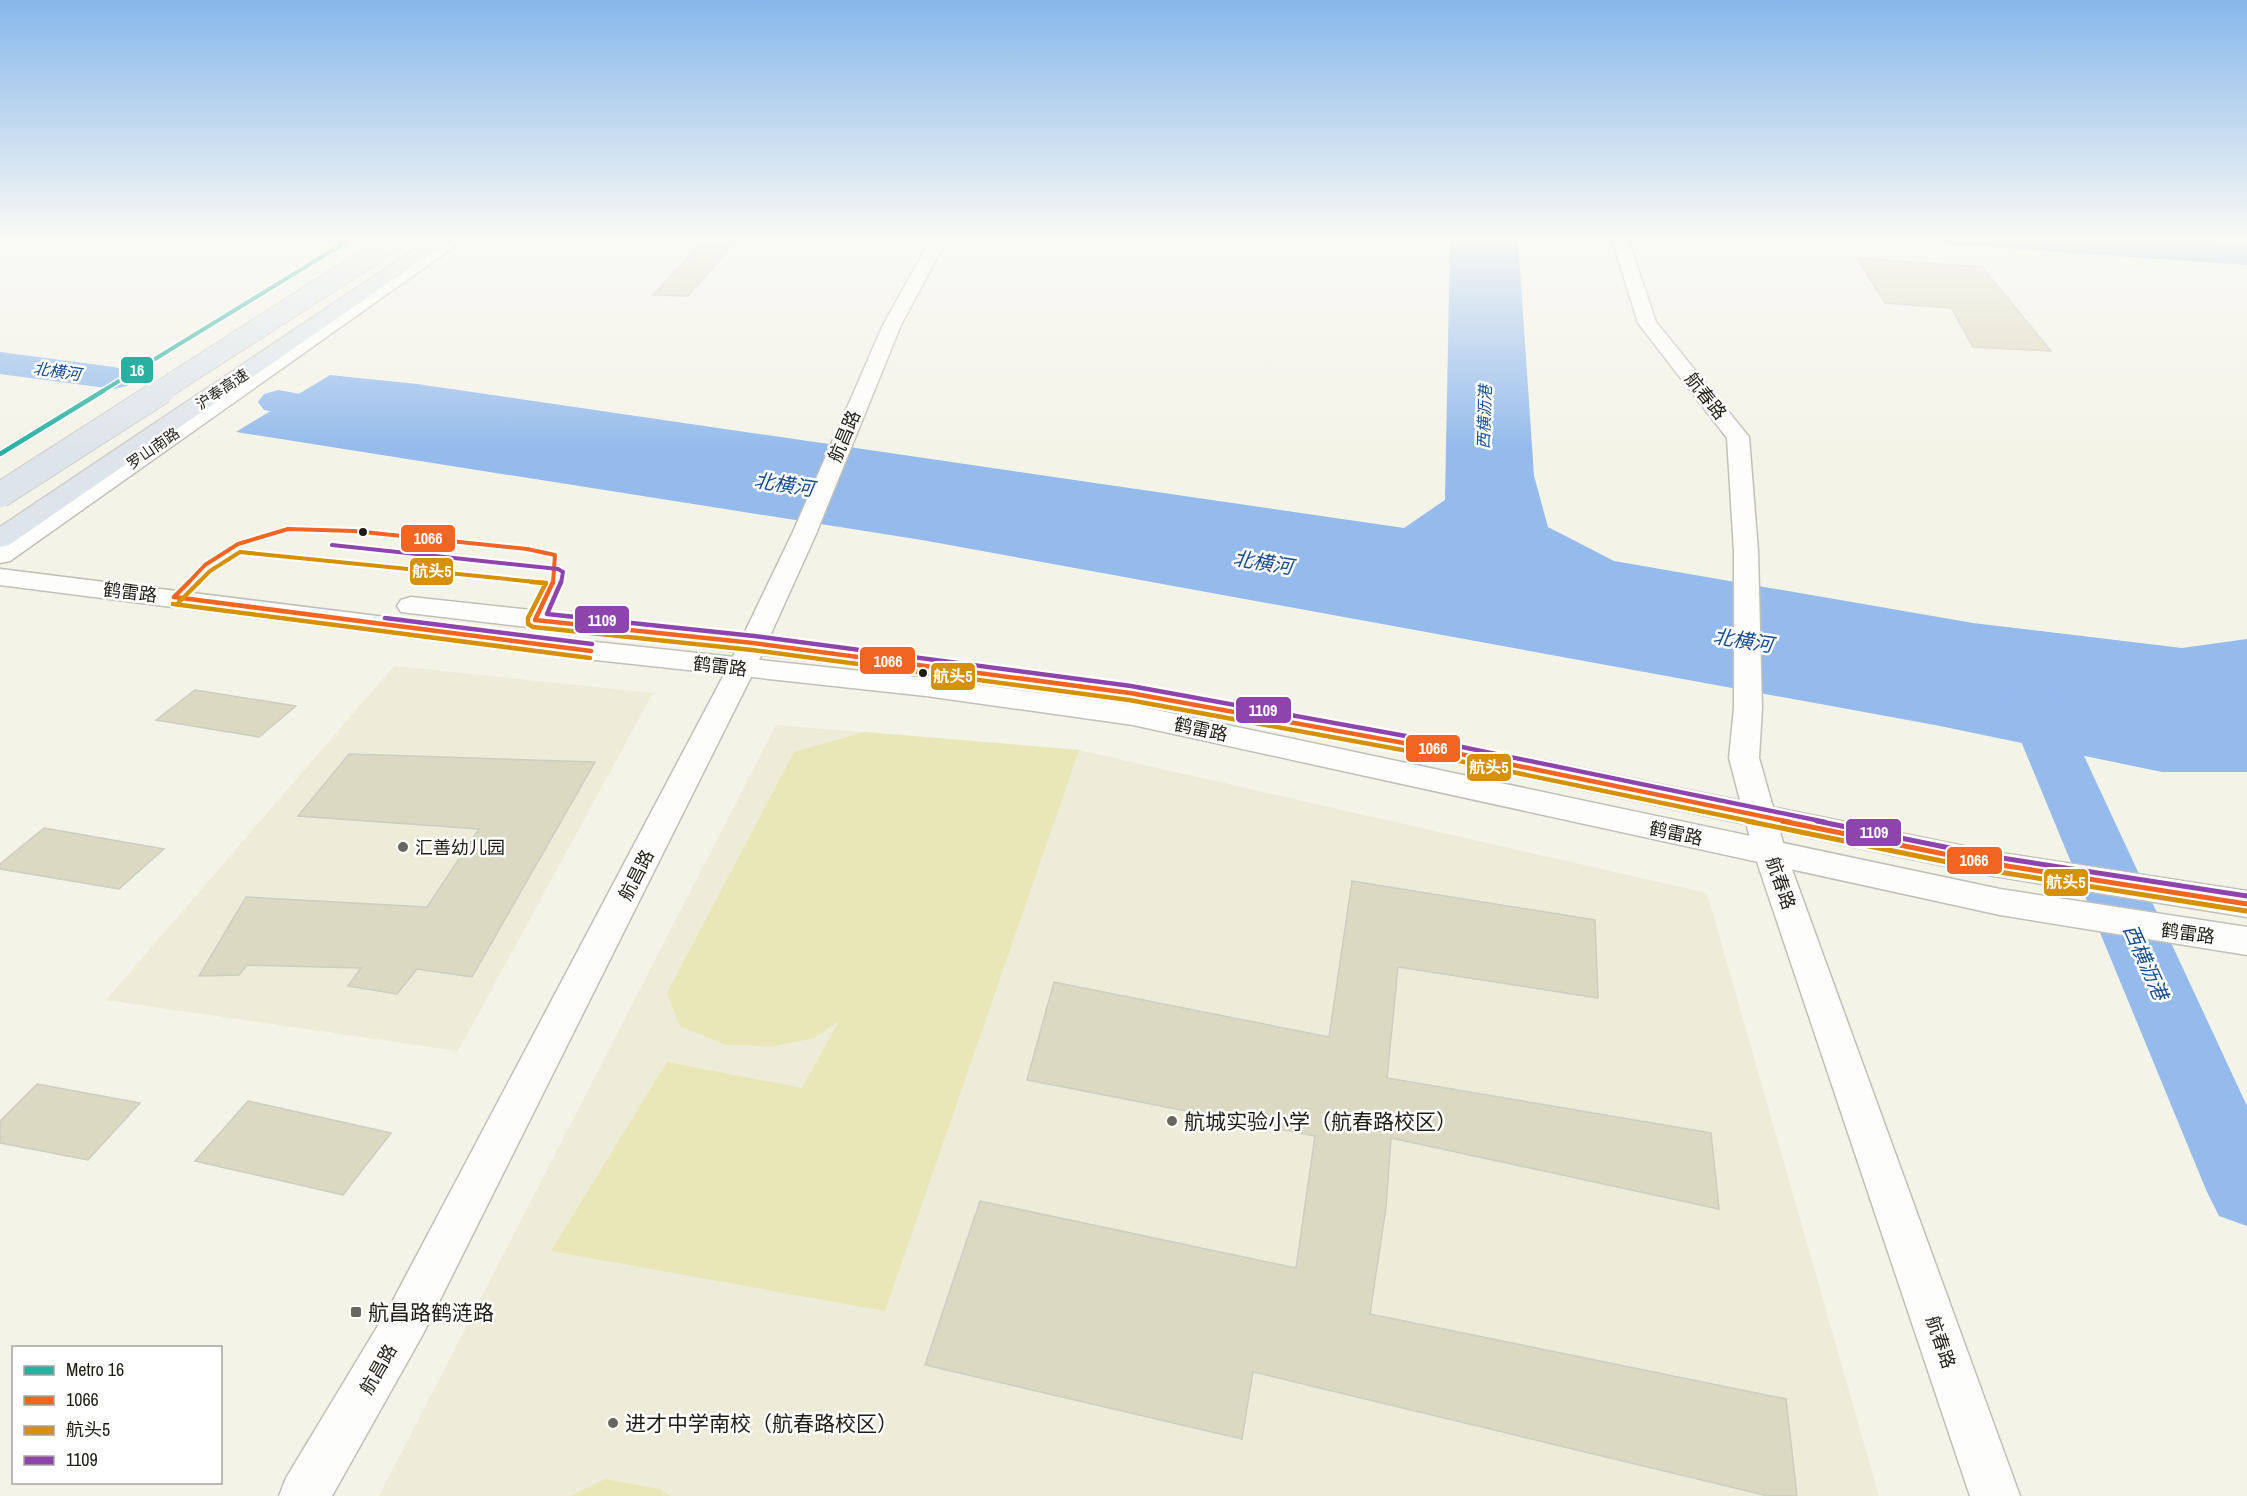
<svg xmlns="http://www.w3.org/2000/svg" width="2247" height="1496" font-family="'Archivo Narrow','Noto Sans SC',sans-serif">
<rect width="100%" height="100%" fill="#f3f3e8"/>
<path fill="#edecd8" d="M394 666 653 693 458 1051 106 1000Z
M776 725 1079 750 1707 893 1879 1496H379Z"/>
<path fill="#e9e6b7" d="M865 732 1079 750 885 1311 551 1251 667 1062 802 1088 839 1021 814 1038 775 1046 726 1045 680 1026 667 993 794 752Z
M605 1479 660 1489 670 1496H570Z"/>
<path fill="#94bbec" d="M1450 239H1518L1534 476 1548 527 1614 561 1973 623 2182 648 2247 639V772H2162L1935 725 922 540 236 432 330 375 417 384 1404 528 1445 500Z
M1870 239H2173L2247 244V265Z"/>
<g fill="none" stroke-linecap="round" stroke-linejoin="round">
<path fill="#94bbec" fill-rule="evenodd" d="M0 352 114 367 127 370 133 378 127 386 114 389 0 374Z
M278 390 375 407 381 415 375 423 361 427 264 410 258 402 264 394Z
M2031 684 2050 688 2058 700 2247 1106V1226L2219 1216 2207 1192 2004 700 2012 688Z"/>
</g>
<path fill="#dbd9c1" stroke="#cdcdc4" stroke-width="1.5" d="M705 239 737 240 688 296 653 295Z
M1857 258 1982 267 2051 351 1973 347 1951 308 1885 303Z
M195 690 296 706 259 737 156 720Z
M349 754 595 762 472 977 417 969 397 994 348 986 361 968 247 965 239 975 199 976 246 897 427 907 479 829 298 816Z
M44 828 164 849 119 889 0 869V864Z
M1352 881 1595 920 1598 998 1398 967 1387 1078 1711 1133 1719 1209 1391 1138 1386 1207 1370 1314 1786 1399 1797 1496H1768L1253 1372 1242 1439 925 1365 980 1201 1296 1268 1315 1136 1027 1080 1054 982 1329 1037Z
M37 1084 140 1103 88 1160 0 1143V1121Z
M248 1101 391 1133 343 1195 195 1161Z"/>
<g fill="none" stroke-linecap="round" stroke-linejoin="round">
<defs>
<path id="minor" d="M931 239H947L901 325 816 534 755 669 423 1334 332 1496H279L286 1478 391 1304 727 669 792 534 883 325Z
M1612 239H1628L1656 322 1749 437 1758 551 1762 708 1759 758 1786 853 2020 1496H1970L1754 853 1729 758 1734 708V551L1727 438 1638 323Z"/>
<path id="tertiary" d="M0 569 522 634 926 678 1133 705 2000 889 2247 927V955L2000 915 1133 725 926 696 522 652 0 585Z
M411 597 753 634 908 654 919 657 923 663 919 669 908 672 401 612 397 606 401 600Z
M1155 688 1431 738 1988 851 2247 891V917L1988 875 1431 758 1144 704 1139 697 1144 690Z"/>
<path id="secondary" d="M444 239H465L10 561 0 563V543Z"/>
<path id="motorway" d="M430 239H452L9 545 0 547V527Z"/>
</defs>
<use href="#minor" stroke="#c1c0b8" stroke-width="3"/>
<use href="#tertiary" stroke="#c1c0b8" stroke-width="3"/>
<use href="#secondary" stroke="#c1c0b8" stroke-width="3"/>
<use href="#motorway" stroke="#cecec8" stroke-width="3"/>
<use href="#minor" fill="#fdfdfc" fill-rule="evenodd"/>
<use href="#tertiary" fill="#fdfdfc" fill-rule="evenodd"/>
<use href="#secondary" fill="#fdfdfc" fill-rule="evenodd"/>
<use href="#motorway" fill="#dde4eb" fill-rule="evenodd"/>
<defs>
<path id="motorway-bridge-far1" d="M159 392 397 239"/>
<path id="motorway-bridge" d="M0 495 162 391"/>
</defs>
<use href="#motorway-bridge-far1" stroke="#cecec8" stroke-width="22" stroke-linecap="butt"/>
<use href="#motorway-bridge" stroke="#cecec8" stroke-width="27" stroke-linecap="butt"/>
<use href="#motorway-bridge-far1" stroke="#dde4eb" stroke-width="20"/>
<use href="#motorway-bridge" stroke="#dde4eb" stroke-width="25"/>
<defs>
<path id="bus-1-far2" d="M188 583 205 565 238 544 288 529 354 531 527 549 555 555 553 583"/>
<path id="bus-1-far1" d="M553 582 535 620 753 643 1130 693 1431 748 1790 822
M174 597 189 582
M174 597 591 651"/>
<path id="bus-1" d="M1782 821 1988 863 2247 904"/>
<path id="bus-2-far2" d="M198 583 210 571 240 552 546 583"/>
<path id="bus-2-far1" d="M531 582 546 583 528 618V624L533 627 752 650 1129 700 1430 755 1754 822
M179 602 199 582
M173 604 590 658"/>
<path id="bus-2" d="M1747 821 1986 870 2246 911"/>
<path id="bus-3-far2" d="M332 545 558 569 563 572 561 583"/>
<path id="bus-3-far1" d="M561 582 547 614 754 636 1131 686 1433 741 1825 822
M385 618 592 644"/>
<path id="bus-3" d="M1817 821 1989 856 2247 896"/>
</defs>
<use href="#bus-1-far2" stroke="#fff" stroke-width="8"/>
<use href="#bus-1-far1" stroke="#fff" stroke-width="9"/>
<use href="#bus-1" stroke="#fff" stroke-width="10"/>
<use href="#bus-2-far2" stroke="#fff" stroke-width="8"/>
<use href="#bus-2-far1" stroke="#fff" stroke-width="9"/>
<use href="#bus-2" stroke="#fff" stroke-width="10"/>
<use href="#bus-3-far2" stroke="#fff" stroke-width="8"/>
<use href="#bus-3-far1" stroke="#fff" stroke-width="9"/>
<use href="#bus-3" stroke="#fff" stroke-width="10"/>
<use href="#bus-1-far2" stroke="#f26522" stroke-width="4"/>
<use href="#bus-1-far1" stroke="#f26522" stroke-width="4.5"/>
<use href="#bus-1" stroke="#f26522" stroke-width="5"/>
<use href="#bus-2-far2" stroke="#d69103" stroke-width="4"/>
<use href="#bus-2-far1" stroke="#d69103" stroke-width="4.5"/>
<use href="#bus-2" stroke="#d69103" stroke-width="5"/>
<use href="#bus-3-far2" stroke="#8e44ad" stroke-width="4"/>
<use href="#bus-3-far1" stroke="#8e44ad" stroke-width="4.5"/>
<use href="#bus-3" stroke="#8e44ad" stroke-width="5"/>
<defs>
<path id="metro-1-far1" d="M101 392 351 239"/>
<path id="metro-1" d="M0 454 103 391"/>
</defs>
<use href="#metro-1-far1" stroke="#fff" stroke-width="7"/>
<use href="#metro-1" stroke="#fff" stroke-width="8"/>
<use href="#metro-1-far1" stroke="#29b0a1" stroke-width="4"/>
<use href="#metro-1" stroke="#29b0a1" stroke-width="4.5"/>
</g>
<linearGradient id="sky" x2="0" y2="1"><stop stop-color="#86b7ea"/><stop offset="0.53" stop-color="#fafaf5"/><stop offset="1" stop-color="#fafaf5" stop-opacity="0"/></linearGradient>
<rect width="2247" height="449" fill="url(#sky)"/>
<g fill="#1d1c15" stroke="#fff" stroke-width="2">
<circle cx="363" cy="532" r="5"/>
<circle cx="923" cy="673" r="5"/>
</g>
<g fill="#68675f" stroke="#fff" stroke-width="2">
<circle cx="403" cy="847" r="6"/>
<circle cx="1172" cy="1121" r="6"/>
<rect x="350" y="1306" width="12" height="12" rx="3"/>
<circle cx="613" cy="1423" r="6"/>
</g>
<g text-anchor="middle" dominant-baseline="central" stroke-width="5" stroke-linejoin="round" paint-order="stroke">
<g font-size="15" fill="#1d1c15" stroke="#fff">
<text transform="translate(222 389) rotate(-34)">沪奉高速</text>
<text transform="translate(153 448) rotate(-35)">罗山南路</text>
</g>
<g font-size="16" font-style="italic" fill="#174c8f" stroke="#fff">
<text transform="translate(57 371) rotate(8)">北横河</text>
<text transform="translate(1484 417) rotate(-88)">西横沥港</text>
</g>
<g font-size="18" fill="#1d1c15" stroke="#fff">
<text transform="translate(1706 396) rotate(51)">航春路</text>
<text transform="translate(844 436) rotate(-67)">航昌路</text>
<text transform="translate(130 592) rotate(7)">鹤雷路</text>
<text transform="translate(720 666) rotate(7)">鹤雷路</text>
<text transform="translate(1201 729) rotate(12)">鹤雷路</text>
<text transform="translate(1676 833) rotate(12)">鹤雷路</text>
<text transform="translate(636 875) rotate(-63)">航昌路</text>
<text transform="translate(1781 883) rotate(71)">航春路</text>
<text transform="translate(2188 933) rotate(8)">鹤雷路</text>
<text transform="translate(1941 1342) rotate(71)">航春路</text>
<text transform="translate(378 1369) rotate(-60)">航昌路</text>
</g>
<g font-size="18" fill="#1d1c15" stroke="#fff" text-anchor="start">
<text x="415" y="847">汇善幼儿园</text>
</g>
<g font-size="20" font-style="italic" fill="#174c8f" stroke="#fff">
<text transform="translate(784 484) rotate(9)">北横河</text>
<text transform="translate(1263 562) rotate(9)">北横河</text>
<text transform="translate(1743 640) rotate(9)">北横河</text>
<text transform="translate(2146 962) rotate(66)">西横沥港</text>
</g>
<g font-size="21" fill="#1d1c15" stroke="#fff" text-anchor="start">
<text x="1184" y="1121">航城实验小学（航春路校区）</text>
<text x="368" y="1312">航昌路鹤涟路</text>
<text x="625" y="1423">进才中学南校（航春路校区）</text>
</g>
</g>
<g stroke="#fff" stroke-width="2">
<rect x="120" y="356" width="34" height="28" rx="6" fill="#29b0a1"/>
<rect x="400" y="524" width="56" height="29" rx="6" fill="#f26522"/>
<rect x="409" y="557" width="45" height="29" rx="6" fill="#d69103"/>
<rect x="574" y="605" width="56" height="29" rx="6" fill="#8e44ad"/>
<rect x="859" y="646" width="57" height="29" rx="6" fill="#f26522"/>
<rect x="930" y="662" width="46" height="29" rx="6" fill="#d69103"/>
<rect x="1235" y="696" width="57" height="28" rx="6" fill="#8e44ad"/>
<rect x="1405" y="734" width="56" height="29" rx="6" fill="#f26522"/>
<rect x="1466" y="753" width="46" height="29" rx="6" fill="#d69103"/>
<rect x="1845" y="818" width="57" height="29" rx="6" fill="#8e44ad"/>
<rect x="1946" y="846" width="57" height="29" rx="6" fill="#f26522"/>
<rect x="2043" y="868" width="46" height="29" rx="6" fill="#d69103"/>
</g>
<g font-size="16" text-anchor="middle" font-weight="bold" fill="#fff">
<text x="137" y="376">16</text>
<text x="428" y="544">1066</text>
<text x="432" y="577">航头5</text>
<text x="602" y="626">1109</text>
<text x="888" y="667">1066</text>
<text x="953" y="682">航头5</text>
<text x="1263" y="716">1109</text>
<text x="1433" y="754">1066</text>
<text x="1489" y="773">航头5</text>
<text x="1874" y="838">1109</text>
<text x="1974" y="866">1066</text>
<text x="2066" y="888">航头5</text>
</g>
<rect x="12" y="1346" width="210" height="138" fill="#ffffff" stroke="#a5a4a1" stroke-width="1.5"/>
<rect x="24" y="1366" width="30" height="9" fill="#29b0a1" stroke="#a5a4a1" stroke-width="1.5"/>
<text x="66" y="1376" font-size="18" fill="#1d1c15">Metro 16</text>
<rect x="24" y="1396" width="30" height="9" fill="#f26522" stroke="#a5a4a1" stroke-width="1.5"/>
<text x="66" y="1406" font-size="18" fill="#1d1c15">1066</text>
<rect x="24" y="1426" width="30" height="9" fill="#d69103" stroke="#a5a4a1" stroke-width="1.5"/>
<text x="66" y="1436" font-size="18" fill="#1d1c15">航头5</text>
<rect x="24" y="1456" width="30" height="9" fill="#8e44ad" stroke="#a5a4a1" stroke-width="1.5"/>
<text x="66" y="1466" font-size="18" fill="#1d1c15">1109</text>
</svg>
